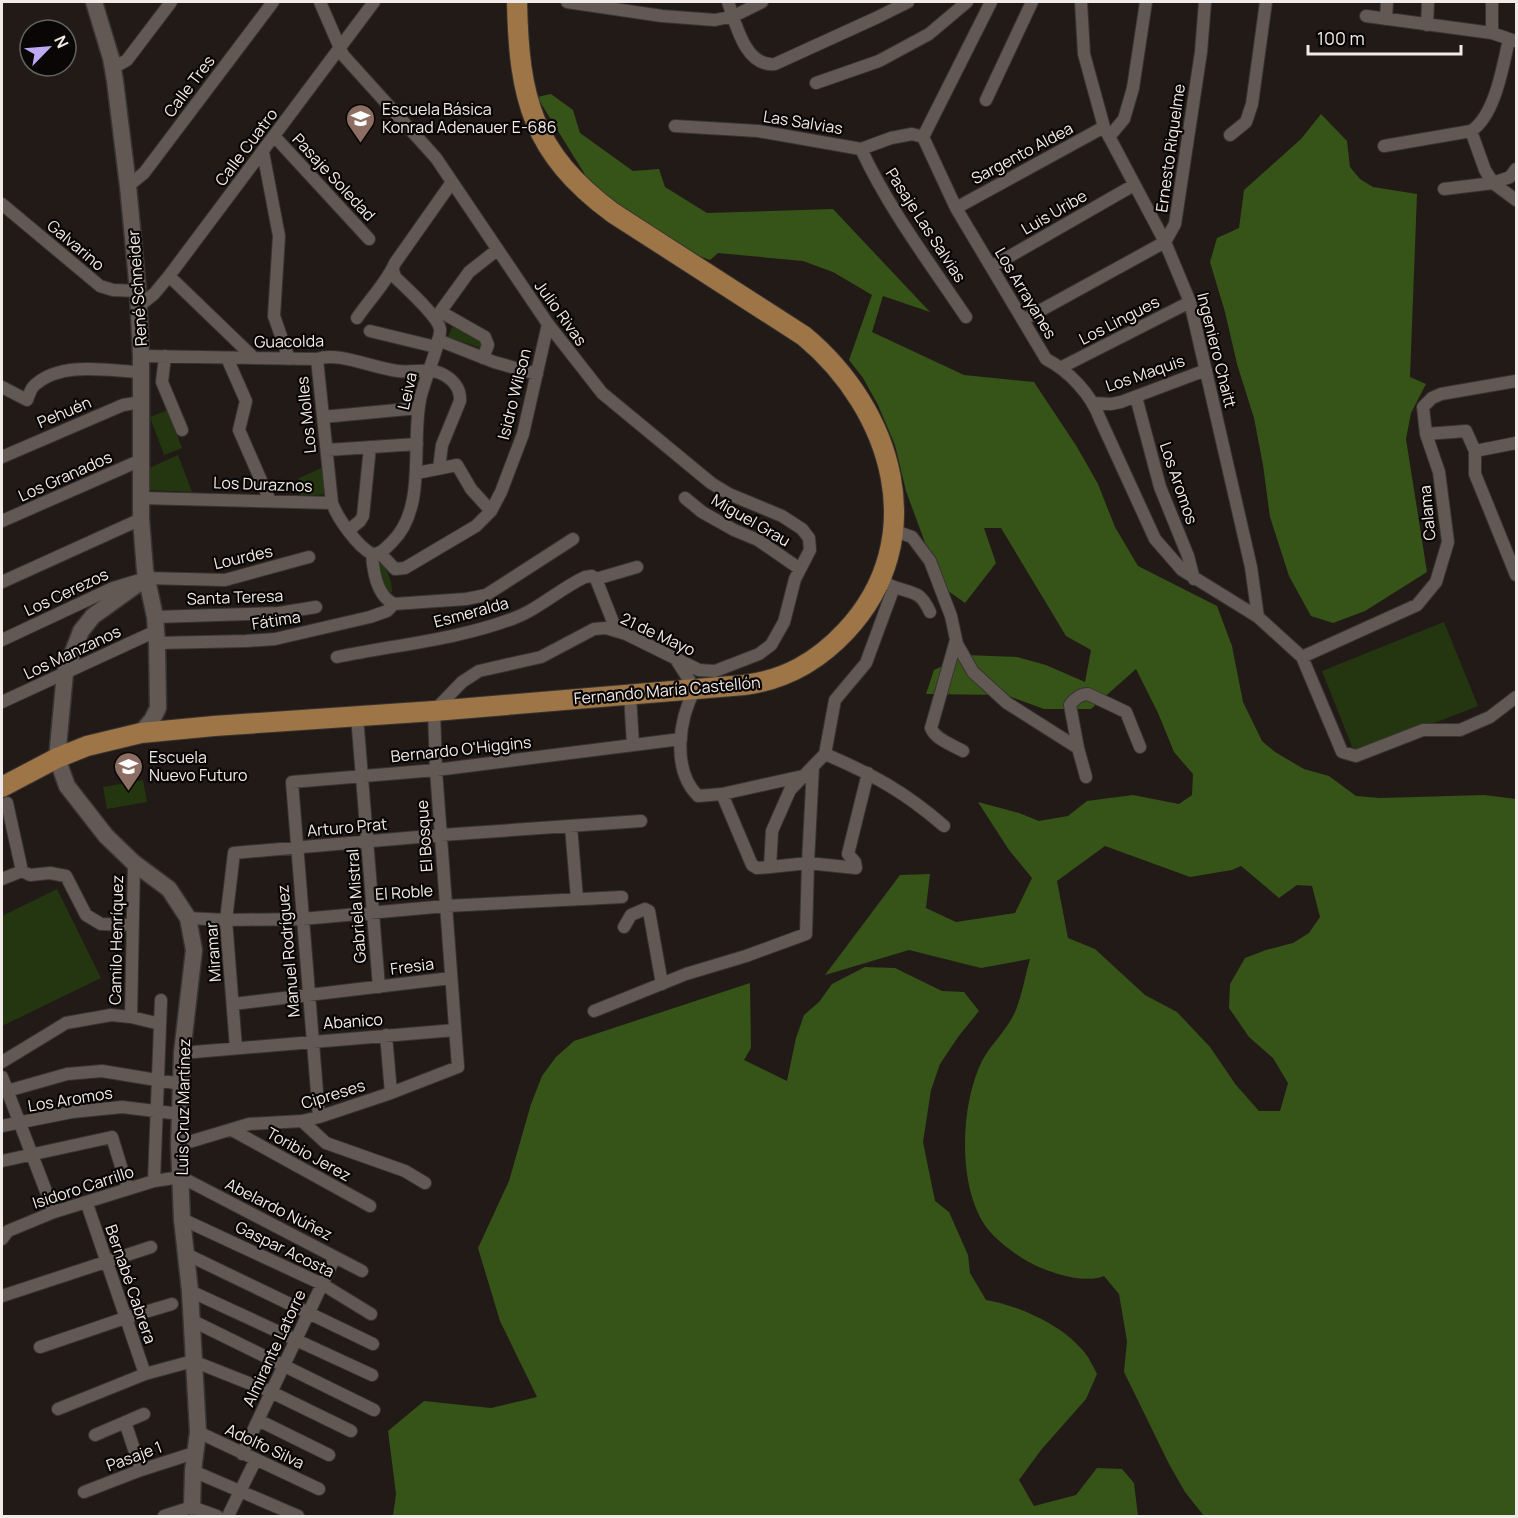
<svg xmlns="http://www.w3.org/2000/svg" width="1518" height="1518" font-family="Manrope,sans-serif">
<rect width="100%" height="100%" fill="#221a17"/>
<path fill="#233610" d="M454 323 485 339 481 348 448 337Z
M168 410 182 448 164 455 150 417Z
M178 455 192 492 147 490V469Z
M324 467 326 494 300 496 299 478Z
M379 561C388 570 392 580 392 592H387L378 572 377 564Z
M1444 622 1478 706 1355 754 1322 671Z
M143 780 147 802 107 809 103 787Z
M57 889 101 978 2 1026V916Z"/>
<path fill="#365318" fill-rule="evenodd" d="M551 94 573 110 580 133 633 171 659 169 665 187 707 213 833 209 930 312 883 296 872 332 964 375 1034 382 1077 447 1098 484 1115 527 1138 566 1217 606 1232 646 1243 702 1262 741 1275 752 1304 769 1329 776 1356 796 1380 798 1484 795 1516 799V1516H1204L1185 1492 1169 1464 1124 1372 1127 1341 1119 1294 1104 1276C1083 1285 1042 1271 1022 1258 1010 1250 996 1240 987 1228 957 1188 960 1105 982 1061 991 1044 1007 1030 1015 1012 1022 996 1025 976 1030 959L981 968 909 950 825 975 900 875 930 874 926 908 956 922 1015 913 1032 878 1009 850 978 802 1019 813 1039 821 1068 816 1087 801 1133 795 1179 804 1192 795 1193 774 1174 752 1158 713 1136 669 1091 709H1044L1006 695 926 694 934 670 966 655 1017 657 1046 665 1085 682 1091 650 1066 636 1001 528H984L996 563 965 603 941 586 906 491 895 445 878 405 863 378 849 360 872 295 833 272 803 261 718 253 710 260 699 256 631 214 592 186 537 97ZM1105 846 1190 877 1232 870 1241 866 1279 898 1297 885 1312 886 1320 917 1309 933 1293 943 1266 950 1245 958 1230 984 1229 1008 1249 1037 1273 1058 1288 1083 1280 1111H1259L1236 1085 1210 1047 1177 1012 1145 995 1095 949 1068 938 1057 881Z
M1321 114 1347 141 1350 167 1360 179 1373 187 1417 194 1410 377 1426 384 1411 413 1406 439 1427 572 1365 611 1333 623 1311 616 1289 576 1270 517 1263 465 1254 418 1237 364 1225 312 1210 262 1217 238 1239 228 1244 190 1301 139Z
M865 967 895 968 942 991 964 992 979 1011 958 1037 940 1064 931 1090 923 1142 935 1201 949 1212 968 1255 970 1273 986 1300C1020 1306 1063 1325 1085 1353 1090 1359 1093 1367 1097 1374L1086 1399 1041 1450 1019 1480 1034 1506 1076 1495 1097 1468 1122 1469 1134 1483 1138 1516H393L396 1494 388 1431 424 1401 491 1408 537 1397 500 1321 478 1248 509 1181 531 1104 542 1076 556 1057 574 1041 750 983 751 1048 744 1060 787 1081 796 1038 804 1015 819 1002 832 984Z"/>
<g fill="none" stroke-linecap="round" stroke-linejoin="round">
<defs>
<path id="street" d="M567 2 662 16 715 20 734 16 762 2
M728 2C736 24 745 67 775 64L878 17 908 2
M991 2 923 137 956 208 1046 359C1069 371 1091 394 1100 419L1155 539 1182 570 1258 617 1302 657 1342 752 1356 756 1423 730H1460L1490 717 1516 697
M1081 2 1084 54 1104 127 1165 242 1190 302 1251 567 1258 617
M1492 2V33
M1366 16 1492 33 1515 41
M1386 19 1387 2
M1427 25 1428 2
M113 68 127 60 171 2
M816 83 879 61 929 34 967 2
M986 100 1032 2
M675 126 758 131 861 149 891 138 912 134 923 137
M1471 131 1485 170 1493 183 1516 200
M1230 135 1246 122 1252 104 1266 2
M275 137 369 239
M1109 137 1124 119 1133 88 1146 2
M1384 146 1471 131C1495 116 1503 66 1509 39
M861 149C889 209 929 262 966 317
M263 152 279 236 274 316 289 359
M128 186 144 173 273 2
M1444 189 1493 183 1510 177 1516 169
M2 204 100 286 113 290 138 291
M956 208 1104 127
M991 267 1134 185
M169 276 254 358
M139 306 154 294 169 276 374 2
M441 312 485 337 488 345 483 358
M357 318C369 300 387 282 395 263L452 182
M435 319 469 272 497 250
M1023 320 1165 242 1175 224 1201 52 1205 2
M370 331 436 347
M438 340 494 362 537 374
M141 356 317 359C338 351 375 369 398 371 412 373 428 368 440 373 452 378 461 388 460 401L442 445 439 468
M165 356 162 382 182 430
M227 358 246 401 239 430 270 501
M317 359 332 503C338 519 357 546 372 554
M1062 367 1190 302
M2 387 27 400C29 395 31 387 36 384 63 361 108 371 141 372
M1136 397 1160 487 1188 556 1194 579
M1094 403 1111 404 1121 402 1206 370
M323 417 418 408
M1426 434 1466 431 1475 451V474L1516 575
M327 450 417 444
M1475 451 1516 443
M2 457 123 405 141 402
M417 473 457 465 471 489 491 511
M141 498 332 503
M685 498 702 512 734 530 758 540 800 569
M2 521 141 460
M349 530 360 521 363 516 370 447
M895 531 912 537 930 561 951 616 957 644 973 672 1007 703 1078 748
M380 553 395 569 405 568 476 526 491 511 501 492 523 434 548 324
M372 554C373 571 377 596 394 604
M373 554C381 554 386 548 392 542 427 508 411 444 420 400 423 383 441 343 440 329 438 316 406 288 395 277L393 270
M596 579 613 622 614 630
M2 582 141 519
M894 587C915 594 920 591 930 612
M394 604 466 599 486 595 573 539
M155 617 279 613 316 607
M2 640 113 588 146 578 225 580 309 557
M956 640 931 728C935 739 952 745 963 751
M157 643 246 641 275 639 370 617 387 611 394 604
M337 657C394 645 454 640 509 620 537 611 559 589 585 577L592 576 596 579 637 567
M1302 657 1417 605 1436 582 1448 542 1439 472 1426 434 1423 407 1432 398 1441 394 1516 381
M677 661 695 689C679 719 671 769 698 796L722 794 803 776
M630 695 633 745
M2 702 156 631
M357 716 379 987
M825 754C872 774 905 792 944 826
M813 766 808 863 856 868 855 862 848 854 868 773
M1086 777 1078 748 1070 705C1075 698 1080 694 1088 694L1126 712 1140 747
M722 794 752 865 757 868 770 867
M7 803 22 871 30 875 50 873 66 876 86 915 101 924 132 925
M571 826 577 899
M2 879 22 871
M188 918 226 920 302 919 446 906 622 897
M624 927 631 915 645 909 649 911 662 984
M233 1004 451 978
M594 1011 686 974 746 956 806 934 808 863 770 867 772 831 790 790 825 754 835 700 866 663 894 587 881 581
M131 1017 134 863
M386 1035 391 1093
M236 1048 226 920 234 853 441 835 641 821
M182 1053 455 1030
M2 1062 66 1023 111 1015 131 1017 160 1024
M2 1077 54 1212
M7 1091 67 1074 102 1071 181 1084
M319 1117 292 782 436 770 681 739
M302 1121 326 1143 405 1171 425 1183
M2 1126 72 1112 122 1107 180 1114
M232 1130 370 1206
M179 1145 249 1124 302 1121 319 1117 391 1093 458 1067 436 770 434 711 462 682 479 671 541 657 594 629 606 628 626 634 699 670 715 671 759 654 771 645 784 622 795 579 810 550 809 538 802 529 782 516 729 494 711 483 602 393 548 324 436 158 343 55 320 2
M2 1161 112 1137 128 1189
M154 1181 161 1000
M87 1204 145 1374
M182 1219 322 1284 371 1314
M2 1239 8 1231 54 1212 154 1181 181 1177 362 1271
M186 1254 373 1344
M190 1291 372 1375
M2 1296 151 1247
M191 1320 374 1410
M40 1347 125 1318 172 1304
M58 1409 145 1374 193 1361 271 1392 351 1431
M258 1420 329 1455
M125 1422 141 1470
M198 1432 319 1489
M95 1435 144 1414
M242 1454 335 1257
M193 1471 298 1516
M84 1492 141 1470 194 1453
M192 1507 217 1516
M164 1516 192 1507
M228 1516 255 1461"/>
<path id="secondary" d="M94 2 111 58 115 81 128 186 138 291 141 356V519L145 570 155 617 157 643 158 708 152 720 141 733
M146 578 93 616 81 631 65 673 57 758 67 786 106 836 134 863 169 889 188 918 194 950 182 1053 179 1145 182 1219 190 1291 198 1432 193 1471 192 1507"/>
<path id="primary" d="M2 787 57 758 87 746 141 733 214 726 434 711 744 685C785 680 817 662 846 631 932 539 893 410 804 336L613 213C532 153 519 98 517 2"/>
</defs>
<use href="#street" stroke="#393431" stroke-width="14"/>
<use href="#secondary" stroke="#393431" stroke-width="19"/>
<use href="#primary" stroke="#393431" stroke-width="22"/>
<use href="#street" stroke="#625955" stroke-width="12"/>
<use href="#secondary" stroke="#625955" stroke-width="16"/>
<use href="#primary" stroke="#9d7547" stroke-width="20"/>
</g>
<defs>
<symbol id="school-pin" viewBox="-11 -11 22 30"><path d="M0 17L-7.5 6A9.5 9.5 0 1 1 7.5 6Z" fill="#8d6e63" stroke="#090605"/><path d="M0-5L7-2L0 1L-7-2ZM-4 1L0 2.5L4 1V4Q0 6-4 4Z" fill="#fff"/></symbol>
</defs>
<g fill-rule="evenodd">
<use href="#school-pin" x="344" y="102" width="33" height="45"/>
<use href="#school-pin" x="112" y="750" width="33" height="45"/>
</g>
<g text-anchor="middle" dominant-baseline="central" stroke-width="4.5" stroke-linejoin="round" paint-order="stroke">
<g font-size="16" fill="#f0ebe8" stroke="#090605">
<text transform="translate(189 86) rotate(-53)">Calle Tres</text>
<text transform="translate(803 122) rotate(9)">Las Salvias</text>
<text transform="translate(246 147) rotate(-53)">Calle Cuatro</text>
<text transform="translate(1170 148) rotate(-82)">Ernesto Riquelme</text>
<text transform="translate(1022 153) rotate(-28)">Sargento Aldea</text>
<text transform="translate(334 177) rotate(47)">Pasaje Soledad</text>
<text transform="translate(1054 212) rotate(-30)">Luis Uribe</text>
<text transform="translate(926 225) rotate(57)">Pasaje Las Salvias</text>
<text transform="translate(76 245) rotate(40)">Galvarino</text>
<text transform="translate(137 288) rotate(-94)">René Schneider</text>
<text transform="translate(1026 293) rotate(59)">Los Arrayanes</text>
<text transform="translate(561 313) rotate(54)">Julio Rivas</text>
<text transform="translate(1119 320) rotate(-27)">Los Lingues</text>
<text transform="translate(289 341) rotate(-1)">Guacolda</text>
<text transform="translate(1217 350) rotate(76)">Ingeniero Chaitt</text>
<text transform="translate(1145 373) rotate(-19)">Los Maquis</text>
<text transform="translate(407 391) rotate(-77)">Leiva</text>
<text transform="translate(514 394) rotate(-76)">Isidro Wilson</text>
<text transform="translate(64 412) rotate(-23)">Pehuén</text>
<text transform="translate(306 415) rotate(-96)">Los Molles</text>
<text transform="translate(65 476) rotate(-24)">Los Granados</text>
<text transform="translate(1179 483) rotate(71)">Los Aromos</text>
<text transform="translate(263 484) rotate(2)">Los Duraznos</text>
<text transform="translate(1427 513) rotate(-95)">Calama</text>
<text transform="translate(751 520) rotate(30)">Miguel Grau</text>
<text transform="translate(243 557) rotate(-13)">Lourdes</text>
<text transform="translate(66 592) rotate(-25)">Los Cerezos</text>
<text transform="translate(235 597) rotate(-2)">Santa Teresa</text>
<text transform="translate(471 612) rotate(-15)">Esmeralda</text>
<text transform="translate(276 620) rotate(-9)">Fátima</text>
<text transform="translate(658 634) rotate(25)">21 de Mayo</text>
<text transform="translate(72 652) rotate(-25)">Los Manzanos</text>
<text transform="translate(667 690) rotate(-5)">Fernando María Castellón</text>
<text transform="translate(461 749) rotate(-6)">Bernardo O'Higgins</text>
<text transform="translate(347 827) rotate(-5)">Arturo Prat</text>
<text transform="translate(424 836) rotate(-94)">El Bosque</text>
<text transform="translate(404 892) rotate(-4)">El Roble</text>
<text transform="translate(356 906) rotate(-94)">Gabriela Mistral</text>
<text transform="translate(116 940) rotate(-89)">Camilo Henríquez</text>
<text transform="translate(288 951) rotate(-95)">Manuel Rodríguez</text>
<text transform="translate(213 952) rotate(-94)">Miramar</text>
<text transform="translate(412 966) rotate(-7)">Fresia</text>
<text transform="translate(353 1021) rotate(-4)">Abanico</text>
<text transform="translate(333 1094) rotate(-17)">Cipreses</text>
<text transform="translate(70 1099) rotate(-9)">Los Aromos</text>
<text transform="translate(183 1107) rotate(-89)">Luis Cruz Martínez</text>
<text transform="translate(309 1154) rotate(29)">Toribio Jerez</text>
<text transform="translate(83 1187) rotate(-18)">Isidoro Carrillo</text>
<text transform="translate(279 1209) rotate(27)">Abelardo Núñez</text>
<text transform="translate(285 1249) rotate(26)">Gaspar Acosta</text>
<text transform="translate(131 1284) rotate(71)">Bernabé Cabrera</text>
<text transform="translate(274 1348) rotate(-65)">Almirante Latorre</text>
<text transform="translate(265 1446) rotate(25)">Adolfo Silva</text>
<text transform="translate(134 1456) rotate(-20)">Pasaje 1</text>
</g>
<g font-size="16" fill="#f0ebe8" stroke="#090605" text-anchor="start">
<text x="382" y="109">Escuela Básica<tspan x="382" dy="18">Konrad Adenauer E-686</tspan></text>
<text x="149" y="757">Escuela<tspan x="149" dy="18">Nuevo Futuro</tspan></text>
</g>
</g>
<rect width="1518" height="1518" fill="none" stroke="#f0ebe8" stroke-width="6"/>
<g transform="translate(48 48) rotate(65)"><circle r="28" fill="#090605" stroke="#656260" stroke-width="1.5"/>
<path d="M0-4.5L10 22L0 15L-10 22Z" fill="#bda9f5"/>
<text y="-9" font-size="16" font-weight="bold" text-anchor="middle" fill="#f0ebe8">N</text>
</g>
<path d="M1308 45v9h153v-9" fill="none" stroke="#f0ebe8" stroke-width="3"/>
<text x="1317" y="45" font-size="18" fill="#f0ebe8" stroke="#090605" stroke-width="4.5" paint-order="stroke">100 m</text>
</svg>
